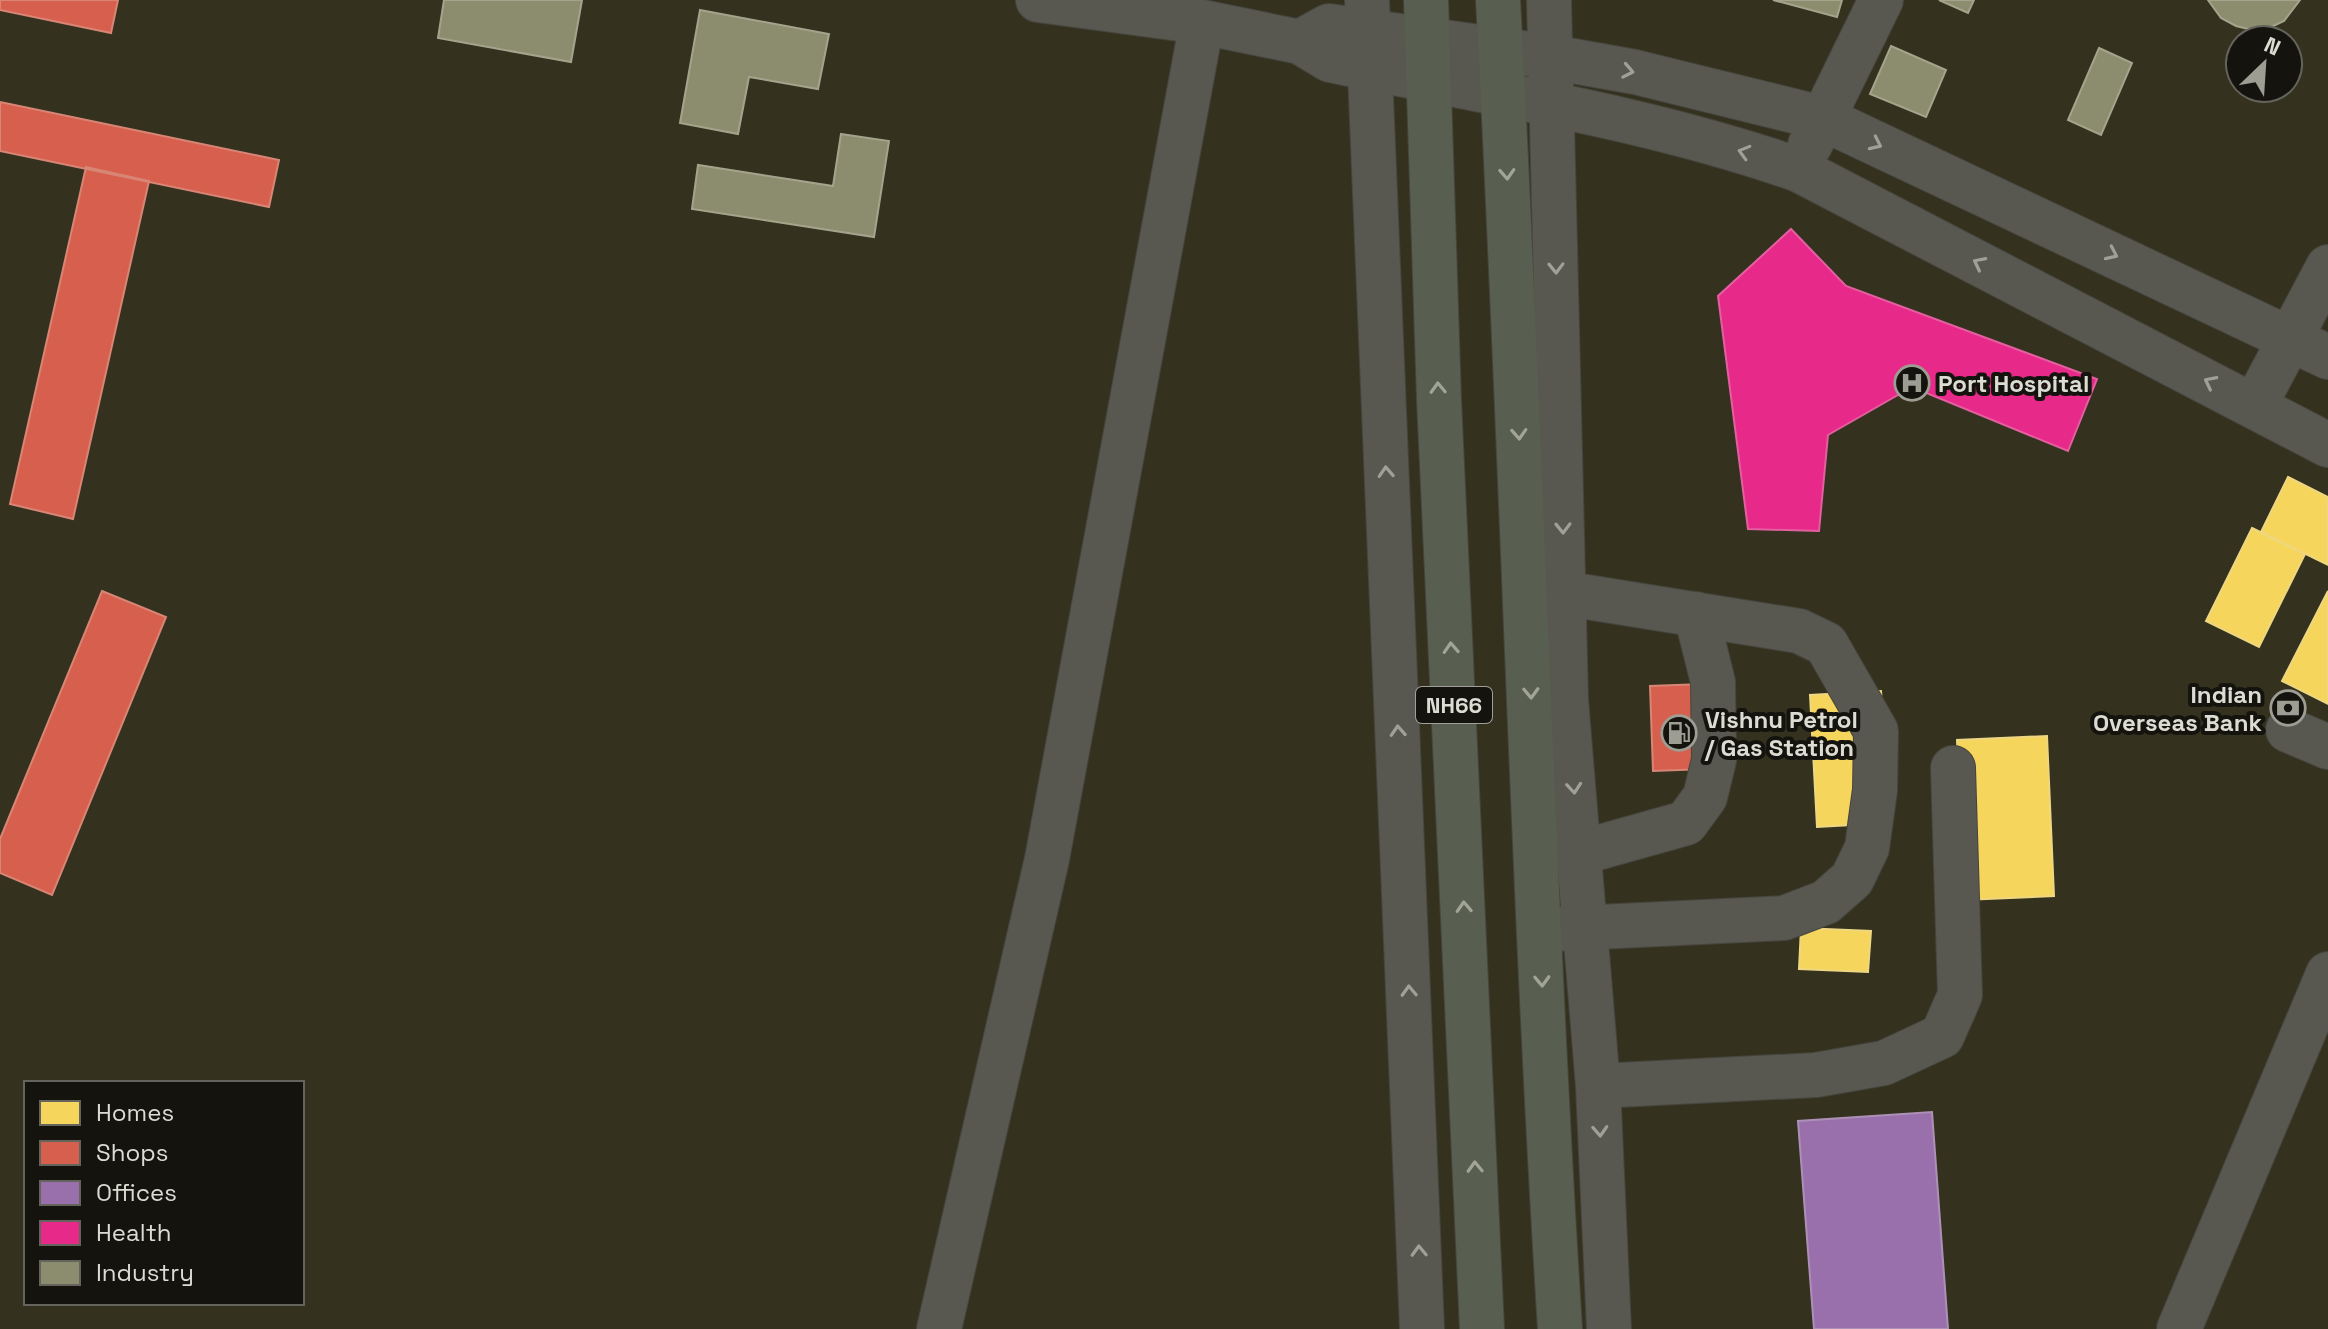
<svg xmlns="http://www.w3.org/2000/svg" width="2328" height="1329" font-family="'Space Grotesk',sans-serif">
<rect width="100%" height="100%" fill="#292820"/>
<path fill="#34321e" fill-rule="evenodd" d="M0 0H2328V1329H0ZM2240 40H2288V88H2240ZM26 1083H302V1303H26Z"/>
<path fill="#f6d55c" stroke="#eed780" stroke-width="2" d="M2288 477 2328 497V565L2261 532Z
M2252 528 2305 554 2259 647 2206 621Z
M2328 591V704L2282 681Z
M1881 691 1889 823 1817 827 1810 695Z
M2047 736 2054 896 1964 900 1957 740Z
M1801 928 1871 931 1868 972 1799 969Z"/>
<path fill="#d6604d" stroke="#d88575" stroke-width="2" d="M0 0H118L111 33 0 10Z
M0 102 279 160 269 207 0 151Z
M86 167 149 181 73 519 10 504Z
M102 591 166 617 52 895 0 873V839Z
M1703 684 1706 769 1653 771 1650 686Z"/>
<path fill="#9970ab" stroke="#ad90b7" stroke-width="2" d="M1932 1112 1948 1329H1814L1798 1121Z"/>
<path fill="#e7298a" stroke="#e45fa0" stroke-width="2" d="M1791 229 1846 286 2097 379 2068 451 1912 387 1828 435 1819 531 1748 529 1718 296Z"/>
<path fill="#8c8c6e" stroke="#a4a48c" stroke-width="2" d="M444 0H582L571 62 438 38Z
M1773 0H1842L1837 17Z
M1939 0H1974L1968 13Z
M2208 0H2300L2284 21 2269 28 2252 30 2236 26 2221 18Z
M700 10 829 34 818 89 749 77 738 134 680 123Z
M1891 46 1946 70 1926 117 1870 94Z
M2099 48 2132 63 2101 135 2068 120Z
M841 134 889 141 874 237 692 209 698 165 833 186Z"/>
<g fill="none" stroke-linecap="round" stroke-linejoin="round">
<defs>
<path id="minor" d="M1038 0 1202 22 1300 42 1330 60C1487 93 1648 117 1799 170L2328 445
M1367 0 1422 1329
M1549 0 1566 700 1598 1086 1609 1329
M1300 42 1329 26 1551 57 1635 72 1822 118 2328 357
M1810 145 1881 0
M2255 405 2328 267
M1537 589 1799 631 1826 644 1876 731 1875 790 1867 848 1852 879 1826 902 1784 918 1557 929
M2288 730 2328 747
M1579 853 1686 823 1705 797 1714 760 1713 682 1696 614
M1598 1086 1816 1075 1884 1063 1942 1036 1960 995 1953 768
M939 1329 1047 859 1202 22
M2179 1329 2328 974"/>
<path id="highway" d="M1426 0 1439 400 1482 1329
M1498 0C1522 443 1532 886 1560 1329"/>
</defs>
<use href="#minor" stroke="#46453e" stroke-width="46"/>
<use href="#highway" stroke="#46453e" stroke-width="46"/>
<use href="#minor" stroke="#585750" stroke-width="44"/>
<use href="#highway" stroke="#595f50" stroke-width="44"/>
</g>
<defs><path id="oneway-chevron" d="M-2-3.5L2.5 0L-2 3.5" fill="none" stroke-width="1.6" stroke-linecap="round" stroke-linejoin="round" transform="scale(2)"/></defs>
<g stroke="#a1a098">
<use href="#oneway-chevron" transform="translate(1628 71) rotate(11)"/>
<use href="#oneway-chevron" transform="translate(1876 144) rotate(25)"/>
<use href="#oneway-chevron" transform="translate(1744 152) rotate(-164)"/>
<use href="#oneway-chevron" transform="translate(2112 254) rotate(25)"/>
<use href="#oneway-chevron" transform="translate(1979 263) rotate(-153)"/>
<use href="#oneway-chevron" transform="translate(1556 268) rotate(89)"/>
<use href="#oneway-chevron" transform="translate(2210 382) rotate(-153)"/>
<use href="#oneway-chevron" transform="translate(1386 472) rotate(-93)"/>
<use href="#oneway-chevron" transform="translate(1563 528) rotate(89)"/>
<use href="#oneway-chevron" transform="translate(1398 731) rotate(-93)"/>
<use href="#oneway-chevron" transform="translate(1574 788) rotate(85)"/>
<use href="#oneway-chevron" transform="translate(1409 991) rotate(-92)"/>
<use href="#oneway-chevron" transform="translate(1600 1131) rotate(87)"/>
<use href="#oneway-chevron" transform="translate(1419 1251) rotate(-92)"/>
</g>
<g stroke="#a2a498">
<use href="#oneway-chevron" transform="translate(1507 174) rotate(87)"/>
<use href="#oneway-chevron" transform="translate(1438 388) rotate(-92)"/>
<use href="#oneway-chevron" transform="translate(1519 434) rotate(87)"/>
<use href="#oneway-chevron" transform="translate(1451 648) rotate(-93)"/>
<use href="#oneway-chevron" transform="translate(1531 693) rotate(88)"/>
<use href="#oneway-chevron" transform="translate(1464 907) rotate(-93)"/>
<use href="#oneway-chevron" transform="translate(1542 981) rotate(88)"/>
<use href="#oneway-chevron" transform="translate(1475 1167) rotate(-92)"/>
</g>
<defs>
<symbol id="hospital-ring" viewBox="-11 -11 22 22"><circle r="9.5" fill="#14130d" stroke="#9e9d94" stroke-width="1.5"/><path d="M-5-5h3v3.5h4V-5h3V5h-3V1.5h-4V5h-3Z" fill="#9e9d94"/></symbol>
<symbol id="bank-ring" viewBox="-11 -11 22 22"><circle r="9.5" fill="#14130d" stroke="#9e9d94" stroke-width="1.5"/><path d="M-6-4H6V4H-6ZM0-2.3a2.3 2.3 0 1 0 0 4.6a2.3 2.3 0 1 0 0-4.6Z" fill="#9e9d94"/></symbol>
<symbol id="fuel-ring" viewBox="-11 -11 22 22"><circle r="9.5" fill="#14130d" stroke="#9e9d94" stroke-width="1.5"/><path d="M-5.5-6h7V0h2V4h1.3V-2.5L3-4.5l.8-.8L6-3V5H2.5V1h-1V6h-7ZM-4.2-4.7v3.2H.2V-4.7Z" fill="#9e9d94"/></symbol>
</defs>
<g fill-rule="evenodd">
<use href="#hospital-ring" x="1892" y="363" width="40" height="40"/>
<use href="#bank-ring" x="2268" y="688" width="40" height="40"/>
<use href="#fuel-ring" x="1659" y="713" width="40" height="40"/>
</g>
<g text-anchor="middle" dominant-baseline="central" stroke-width="8" stroke-linejoin="round" paint-order="stroke">
<rect fill="#14130d" stroke="#a1a098" stroke-width="2" x="1416" y="687" width="76" height="36" rx="6"/>
<g font-size="22" font-weight="bold" fill="#dddcd3">
<text x="1454" y="705">NH66</text>
</g>
<g font-size="24" font-weight="bold" fill="#dddcd3" stroke="#14130d" text-anchor="start">
<text x="1938" y="383">Port Hospital</text>
<text x="2262" y="694" text-anchor="end">Indian<tspan x="2262" dy="28">Overseas Bank</tspan></text>
<text x="1705" y="719">Vishnu Petrol<tspan x="1705" dy="28">/ Gas Station</tspan></text>
</g>
</g>
<rect x="24" y="1081" width="280" height="224" fill="#14130d" stroke="#64635c" stroke-width="2"/>
<rect x="40" y="1101" width="40" height="24" fill="#f6d55c" stroke="#64635c" stroke-width="2"/>
<text x="96" y="1121" font-size="24" fill="#dddcd3">Homes</text>
<rect x="40" y="1141" width="40" height="24" fill="#d6604d" stroke="#64635c" stroke-width="2"/>
<text x="96" y="1161" font-size="24" fill="#dddcd3">Shops</text>
<rect x="40" y="1181" width="40" height="24" fill="#9970ab" stroke="#64635c" stroke-width="2"/>
<text x="96" y="1201" font-size="24" fill="#dddcd3">Offices</text>
<rect x="40" y="1221" width="40" height="24" fill="#e7298a" stroke="#64635c" stroke-width="2"/>
<text x="96" y="1241" font-size="24" fill="#dddcd3">Health</text>
<rect x="40" y="1261" width="40" height="24" fill="#8c8c6e" stroke="#64635c" stroke-width="2"/>
<text x="96" y="1281" font-size="24" fill="#dddcd3">Industry</text>
<g transform="translate(2264 64) rotate(25)"><circle r="38" fill="#14130d" stroke="#64635c" stroke-width="2"/>
<path d="M0-6L14 30L0 20L-14 30Z" fill="#9e9d94"/>
<text y="-12" font-size="22" font-weight="bold" text-anchor="middle" fill="#dddcd3">N</text>
</g>
</svg>
